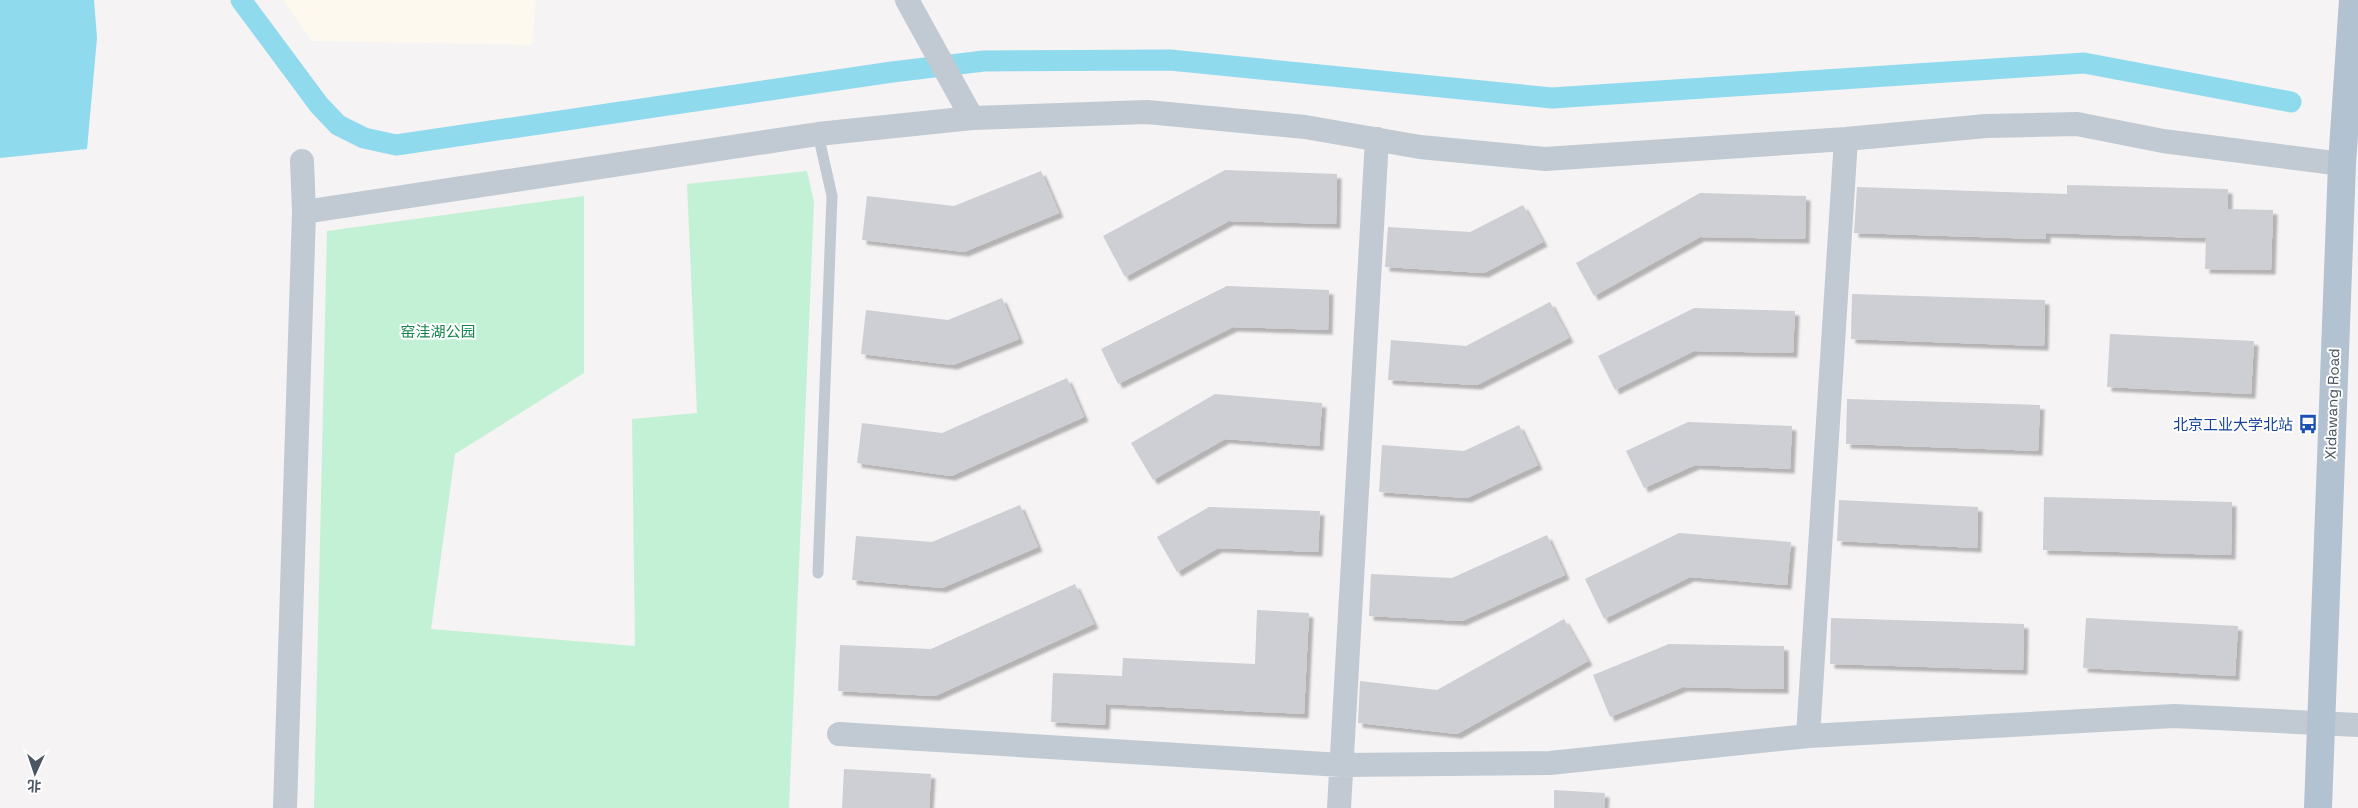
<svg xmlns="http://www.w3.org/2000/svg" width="2358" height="808" font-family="'Space Grotesk','Noto Sans SC',sans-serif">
<defs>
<filter id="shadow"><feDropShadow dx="4.5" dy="4.5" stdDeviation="1" flood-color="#0004"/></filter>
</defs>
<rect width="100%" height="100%" fill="#f5f3f3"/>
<path fill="#fdf9ef" d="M283 0H536L532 45 312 41Z"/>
<path fill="#c3f1d5" d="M807 171 814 202 789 808H314L327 231 584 196V373L455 454 431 629 635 646 632 419 697 413 687 184Z"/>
<path fill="#90daee" d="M0 0H94L97 38 87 149 0 158Z"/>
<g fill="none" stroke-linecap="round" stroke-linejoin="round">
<path stroke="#90daee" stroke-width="21" d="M241 0 319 105 338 125 364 138 396 145 892 72 984 61 1170 60 1552 98 2084 63 2291 102"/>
</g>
<path fill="#cdcfd5" filter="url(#shadow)" d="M1225 170 1337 174 1336 224 1229 221 1125 277 1103 236Z
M1041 171 1059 213 964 252 862 240 867 196 954 206Z
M2067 185 2228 189V209L2273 210 2271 270 2205 269 2206 238 2046 233V239L1854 233 1857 187 2067 194Z
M1700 193 1806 196 1805 239 1700 237 1594 296 1576 263Z
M1523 205 1543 242 1484 273 1385 267 1388 227 1470 232Z
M1227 286 1329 290 1328 330 1233 327 1118 384 1101 349Z
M1852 294 2045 300 2044 346 1851 339Z
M1002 298 1019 339 953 365 861 354 866 310 948 320Z
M1550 302 1569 338 1477 385 1388 380 1391 340 1466 346Z
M1694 308 1795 311 1793 353 1694 351 1615 390 1598 356Z
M2110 334 2254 341 2251 394 2107 387Z
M1067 378 1084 417 951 476 857 463 862 423 942 433Z
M1215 394 1322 403 1319 446 1225 439 1153 480 1131 443Z
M1847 399 2040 405 2038 451 1846 444Z
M1688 422 1792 426 1790 469 1695 465 1644 488 1626 451Z
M1519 425 1538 465 1467 498 1379 492 1382 445 1464 451Z
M2044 497 2232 502 2231 555 2043 550Z
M1839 500 1978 507 1977 548 1837 541Z
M1020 505 1038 547 942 588 852 580 856 536 932 542Z
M1209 507 1320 511 1318 552 1218 548 1177 572 1157 537Z
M1679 533 1791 542 1787 585 1690 577 1604 619 1585 579Z
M1547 535 1565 575 1462 621 1369 616 1371 574 1452 578Z
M1075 584 1094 624 935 696 838 691 840 645 931 649Z
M1257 610 1309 613 1304 714 1106 704 1105 725 1051 722 1053 673 1122 676 1123 658 1255 664Z
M1831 618 2024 624 2023 670 1830 664Z
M2086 618 2238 626 2235 676 2083 668Z
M1564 619 1588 661 1457 734 1358 723 1360 681 1437 690Z
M1669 644 1784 646V689L1683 687 1610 717 1593 675Z
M844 769 931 774 929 808H842Z
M1554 790 1605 793 1604 808H1554Z"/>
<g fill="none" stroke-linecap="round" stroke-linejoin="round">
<path stroke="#c1cad2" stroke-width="11" d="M818 134 832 196 818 573"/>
<path stroke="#c1cad2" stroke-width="24" d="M907 0 972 118
M304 212 818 134 972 118 1147 112 1305 127 1420 147 1545 159 1846 139 1986 126 2077 124 2163 141 2342 164
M839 734 1341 765 1550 763 1808 736 2174 716 2358 725
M1808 736 1846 139
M285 808 304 212 302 161
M1339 808 1377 139"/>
<path stroke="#b3c2d1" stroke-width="28" d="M2318 808 2342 164 2353 0"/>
</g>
<defs>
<symbol id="bus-bare" viewBox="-9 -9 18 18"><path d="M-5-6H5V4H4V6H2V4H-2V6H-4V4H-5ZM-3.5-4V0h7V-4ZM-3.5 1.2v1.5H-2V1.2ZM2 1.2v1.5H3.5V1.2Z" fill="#1a4fb4" stroke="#fff" stroke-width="2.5" paint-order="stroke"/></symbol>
</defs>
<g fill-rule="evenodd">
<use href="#bus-bare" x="2294" y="410" width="28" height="28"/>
</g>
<g text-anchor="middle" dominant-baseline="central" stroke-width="4" stroke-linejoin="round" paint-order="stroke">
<g font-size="15" fill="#17864f" stroke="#fff">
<text x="438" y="331">窑洼湖公园</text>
</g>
<g font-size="15" fill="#4a5661" stroke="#fff">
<text transform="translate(2332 404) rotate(-88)">Xidawang Road</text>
</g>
<g font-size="15" fill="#164399" stroke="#fff" text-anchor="end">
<text x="2293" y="424">北京工业大学北站</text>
</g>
</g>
<g transform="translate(35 773) rotate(183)" stroke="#ffffff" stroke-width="4" paint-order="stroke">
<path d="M0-4L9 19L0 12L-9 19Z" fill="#4a5661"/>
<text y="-8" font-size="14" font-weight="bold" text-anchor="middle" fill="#4a5661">北</text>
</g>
</svg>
